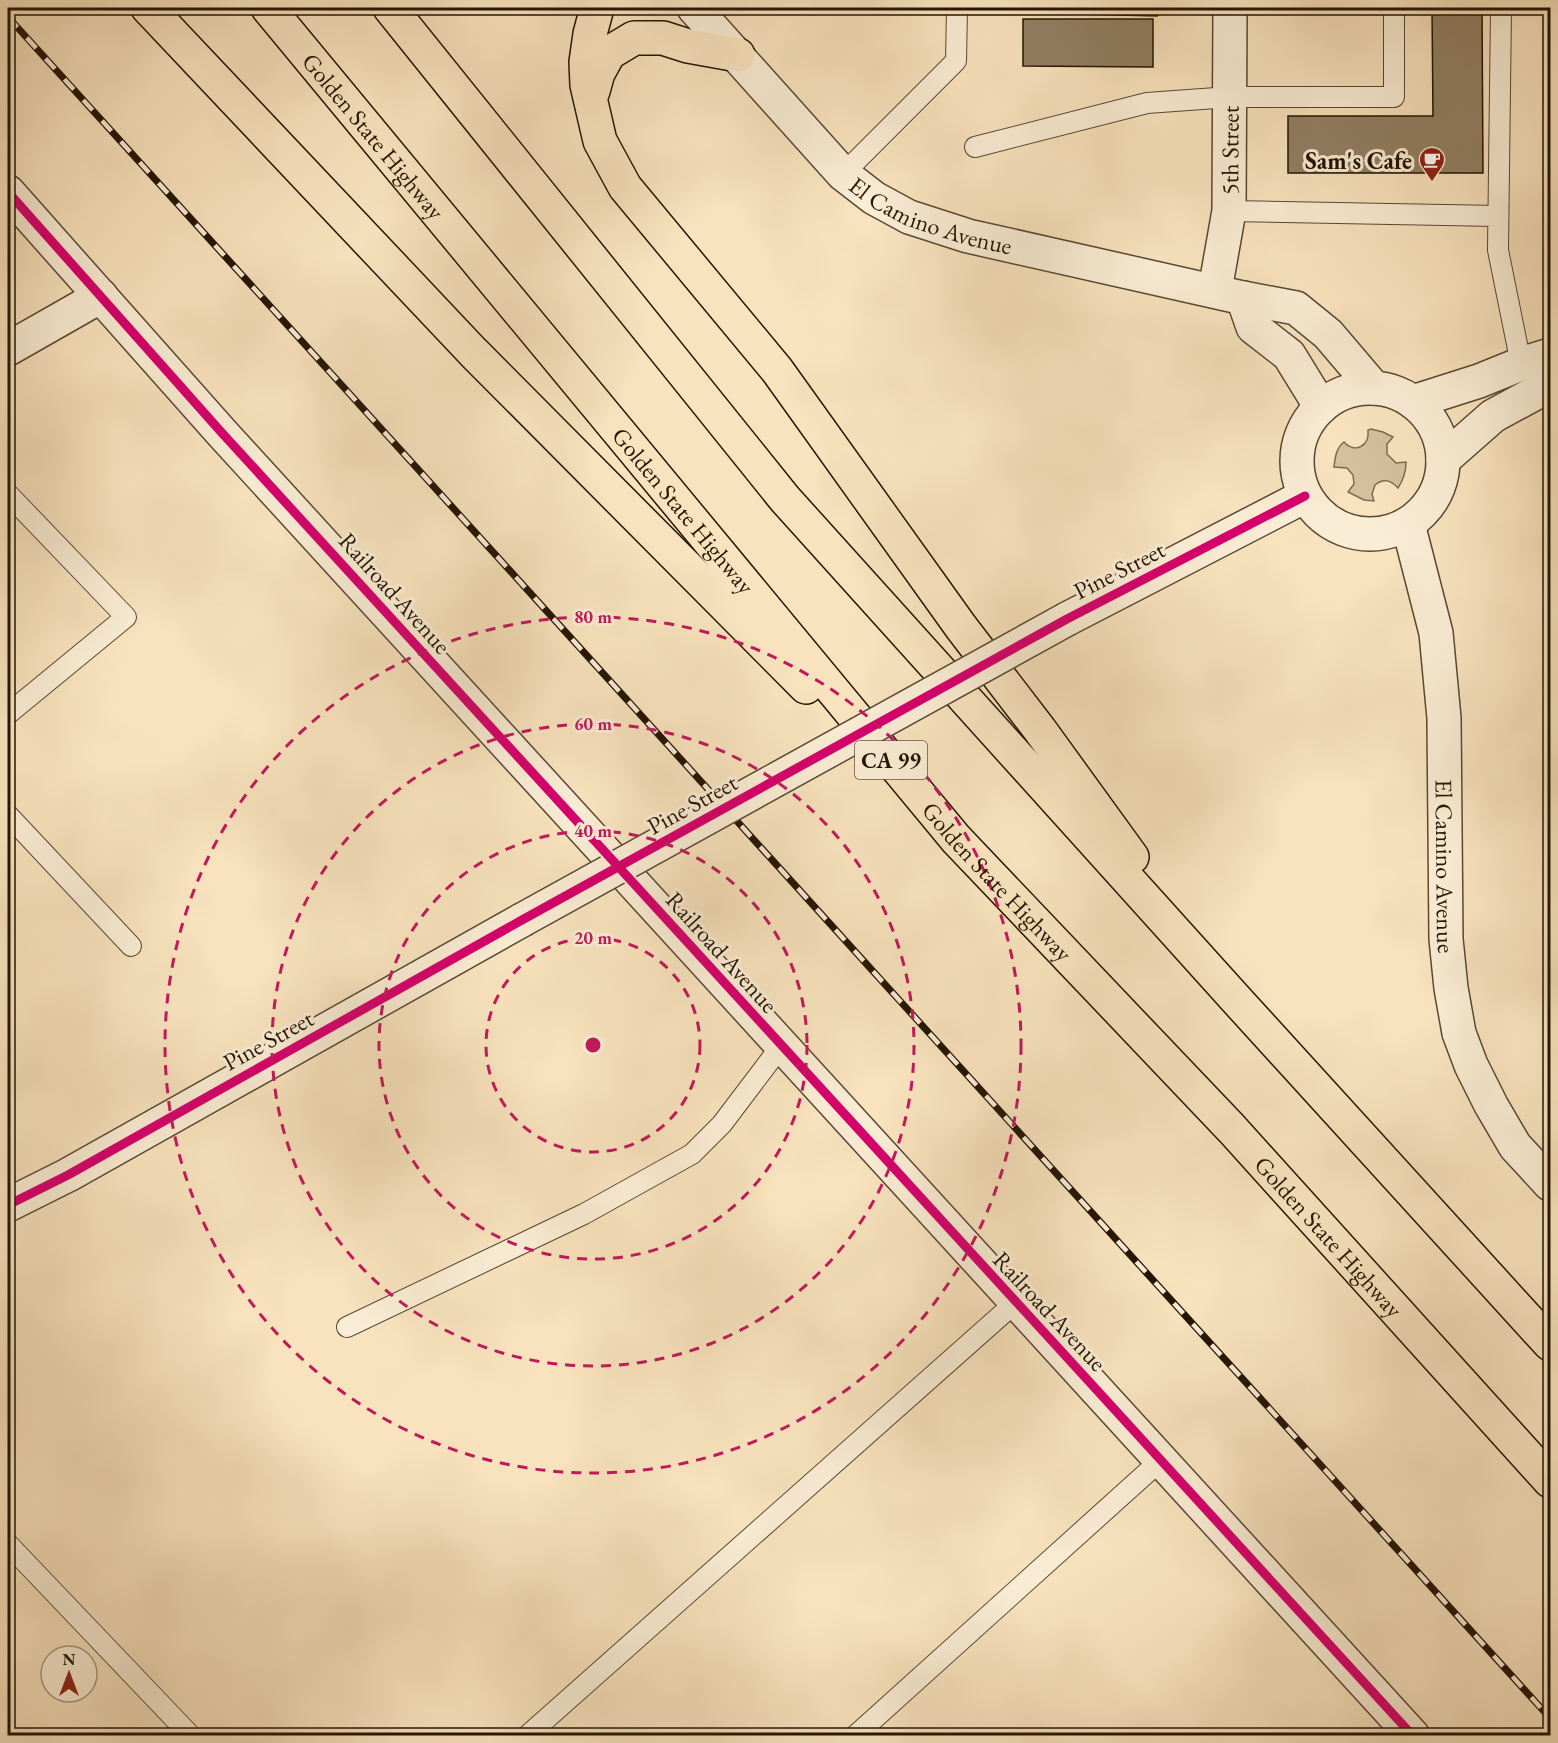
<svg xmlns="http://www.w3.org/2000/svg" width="1558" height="1743" font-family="'EB Garamond',serif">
<rect width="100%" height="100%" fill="#f8e3be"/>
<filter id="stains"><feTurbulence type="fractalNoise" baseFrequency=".00333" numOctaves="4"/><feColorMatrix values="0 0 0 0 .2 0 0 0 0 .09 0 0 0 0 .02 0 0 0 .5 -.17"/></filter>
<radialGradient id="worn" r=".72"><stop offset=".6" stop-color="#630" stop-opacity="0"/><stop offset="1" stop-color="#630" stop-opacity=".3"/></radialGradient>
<path fill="#d4c09e" stroke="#7c6a50" stroke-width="1.5" d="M1371 429 1383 432 1393 437 1387 444V454L1396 463 1406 462C1406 472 1404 479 1398 488 1391 480 1383 478 1375 485L1372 494 1374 501 1364 500 1348 492 1354 484 1353 475 1347 468 1334 467C1335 458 1336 448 1344 442 1355 454 1370 446 1368 430Z"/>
<path fill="#928064" stroke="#231403" stroke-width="1.5" d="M1078 8H1157V16L1078 14Z
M1432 8H1482L1483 173H1288V116H1433Z
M1023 19H1153V67L1023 66Z"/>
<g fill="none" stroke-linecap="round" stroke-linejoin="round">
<defs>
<path id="service" d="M1501 8 1498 250 1521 364
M975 147 1147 103 1230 97H1394V8
M843 174 956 61 957 8
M1229 211 1498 216
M8 494 126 617 8 714
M8 815 131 946
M347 1327 584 1214 692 1154 722 1124 781 1046
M8 1544 191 1736
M527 1736 1016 1302
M855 1736 1161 1460"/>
<g id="minor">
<path d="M8 192 222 433 1413 1736"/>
<path id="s1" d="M1215 290 1229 211 1230 8"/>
<path d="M8 349 101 296"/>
<path d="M1413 402 1479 381 1521 364 1550 355"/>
<path d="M1443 460 1493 416 1550 385"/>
</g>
<g id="tertiary">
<path id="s2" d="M694 8 843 174 874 198 909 217 968 236 1243 298 1296 308 1328 334 1374 388"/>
<path d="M1243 298 1253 327 1289 355 1321 407"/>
<circle cx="1370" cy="461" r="73"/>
<path id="s3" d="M1408 524 1436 633 1444 718 1446 939 1451 988 1459 1033 1471 1065 1491 1105 1515 1146 1550 1184"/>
<path d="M1067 619 1305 496"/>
<path d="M8 1205 68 1175 522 920"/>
</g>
<g id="motorway">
<path d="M148 8 473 352 806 687"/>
<path id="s4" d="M268 8 956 839 1232 1129 1550 1481"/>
<path d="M390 8 785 499 1234 997 1550 1344"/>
<path d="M597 8 590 34 586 62 587 85 600 141 625 187 777 370 961 627 1040 730 1132 857"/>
<path d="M593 91 598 73 609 53 634 38H663L688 46 738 55"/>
</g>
</defs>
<use href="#service" stroke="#584832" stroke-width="22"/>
<use href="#minor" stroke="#584832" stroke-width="36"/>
<use href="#tertiary" stroke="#584832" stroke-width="36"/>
<use href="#motorway" stroke="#231403" stroke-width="36"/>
<use href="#service" stroke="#faedd5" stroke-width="20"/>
<use href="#minor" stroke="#faedd5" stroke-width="33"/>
<use href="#tertiary" stroke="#faedd5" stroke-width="33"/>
<use href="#motorway" stroke="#f8e3be" stroke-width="33"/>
<defs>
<path id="rail" d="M8 17 1550 1718"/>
</defs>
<use href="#rail" stroke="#231403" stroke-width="7"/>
<use href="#rail" stroke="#faedd5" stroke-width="4.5" stroke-dasharray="14" stroke-linecap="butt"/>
<defs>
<path id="tertiary-bridge" d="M522 920 1067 619"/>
</defs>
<use href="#tertiary-bridge" stroke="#584832" stroke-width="36" stroke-linecap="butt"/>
<use href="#tertiary-bridge" stroke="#faedd5" stroke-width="33"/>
<defs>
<path id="cycleway" d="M8 192 222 433 1413 1736
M8 1205 68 1175 522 920 1067 619 1305 496"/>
</defs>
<use href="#cycleway" stroke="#faedd5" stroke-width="13"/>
<use href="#cycleway" stroke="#d6006c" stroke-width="9"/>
</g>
<g fill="none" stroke="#c2185b" stroke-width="3" stroke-dasharray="10 8">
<circle cx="593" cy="1045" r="107"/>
<circle cx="593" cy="1045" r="214"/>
<circle cx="593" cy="1045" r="321"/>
<circle cx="593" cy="1045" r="428"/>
</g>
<defs>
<symbol id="cafe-pin" viewBox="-11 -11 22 30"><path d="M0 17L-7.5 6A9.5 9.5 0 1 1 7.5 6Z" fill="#8f2418" stroke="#faedd5"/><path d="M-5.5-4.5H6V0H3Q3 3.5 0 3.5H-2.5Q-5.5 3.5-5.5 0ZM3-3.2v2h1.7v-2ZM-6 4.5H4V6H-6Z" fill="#fff"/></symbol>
</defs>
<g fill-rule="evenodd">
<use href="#cafe-pin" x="1417" y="145" width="30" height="40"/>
</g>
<g text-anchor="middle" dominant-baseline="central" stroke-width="6" stroke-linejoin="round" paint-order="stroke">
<rect fill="#faedd5" stroke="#645542" stroke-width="1.5" x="855" y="741" width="72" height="38" rx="4.5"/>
<g font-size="22" font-weight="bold" fill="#231403">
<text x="891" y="760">CA 99</text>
</g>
<g font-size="24" fill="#231403" stroke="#faedd5">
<text stroke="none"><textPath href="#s4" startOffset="166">Golden State Highway</textPath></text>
<text stroke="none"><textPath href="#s1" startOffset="141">5th Street</textPath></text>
<text stroke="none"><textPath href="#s2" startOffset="322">El Camino Avenue</textPath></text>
<text stroke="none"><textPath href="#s4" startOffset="652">Golden State Highway</textPath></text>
<text transform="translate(1119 570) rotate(-27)">Pine Street</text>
<text transform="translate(395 593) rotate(48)">Railroad Avenue</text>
<text transform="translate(692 804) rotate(-29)">Pine Street</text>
<text stroke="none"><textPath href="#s3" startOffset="346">El Camino Avenue</textPath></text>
<text stroke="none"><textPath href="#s4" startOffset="1138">Golden State Highway</textPath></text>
<text transform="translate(722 952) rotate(48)">Railroad Avenue</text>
<text transform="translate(268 1040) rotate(-29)">Pine Street</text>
<text stroke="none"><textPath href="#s4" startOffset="1624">Golden State Highway</textPath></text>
<text transform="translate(1050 1311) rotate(47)">Railroad Avenue</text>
</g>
<g font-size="24" font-weight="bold" fill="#231403" stroke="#faedd5" text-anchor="end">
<text x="1412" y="160">Sam's Cafe</text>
</g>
</g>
<circle cx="593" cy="1045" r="9" fill="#c2185b" stroke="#faedd5" stroke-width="3"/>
<g font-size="18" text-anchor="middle" font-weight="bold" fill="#c2185b" stroke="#faedd5" stroke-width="6" stroke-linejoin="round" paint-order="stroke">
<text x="593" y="623">80 m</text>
<text x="593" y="730">60 m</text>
<text x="593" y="837">40 m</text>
<text x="593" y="944">20 m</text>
</g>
<rect width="1558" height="1743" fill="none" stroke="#f8e3be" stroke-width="30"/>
<rect x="9" y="9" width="1540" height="1725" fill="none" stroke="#231403" stroke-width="3"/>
<rect x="15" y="15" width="1528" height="1713" fill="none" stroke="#231403" stroke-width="1.5"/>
<g transform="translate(69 1674)"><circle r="28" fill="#faedd5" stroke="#a49681" stroke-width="1.5"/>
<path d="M0-4.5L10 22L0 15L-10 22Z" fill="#8f2418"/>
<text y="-9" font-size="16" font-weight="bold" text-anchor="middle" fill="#231403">N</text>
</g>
<rect width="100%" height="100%" filter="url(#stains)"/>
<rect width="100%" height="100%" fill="url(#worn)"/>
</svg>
